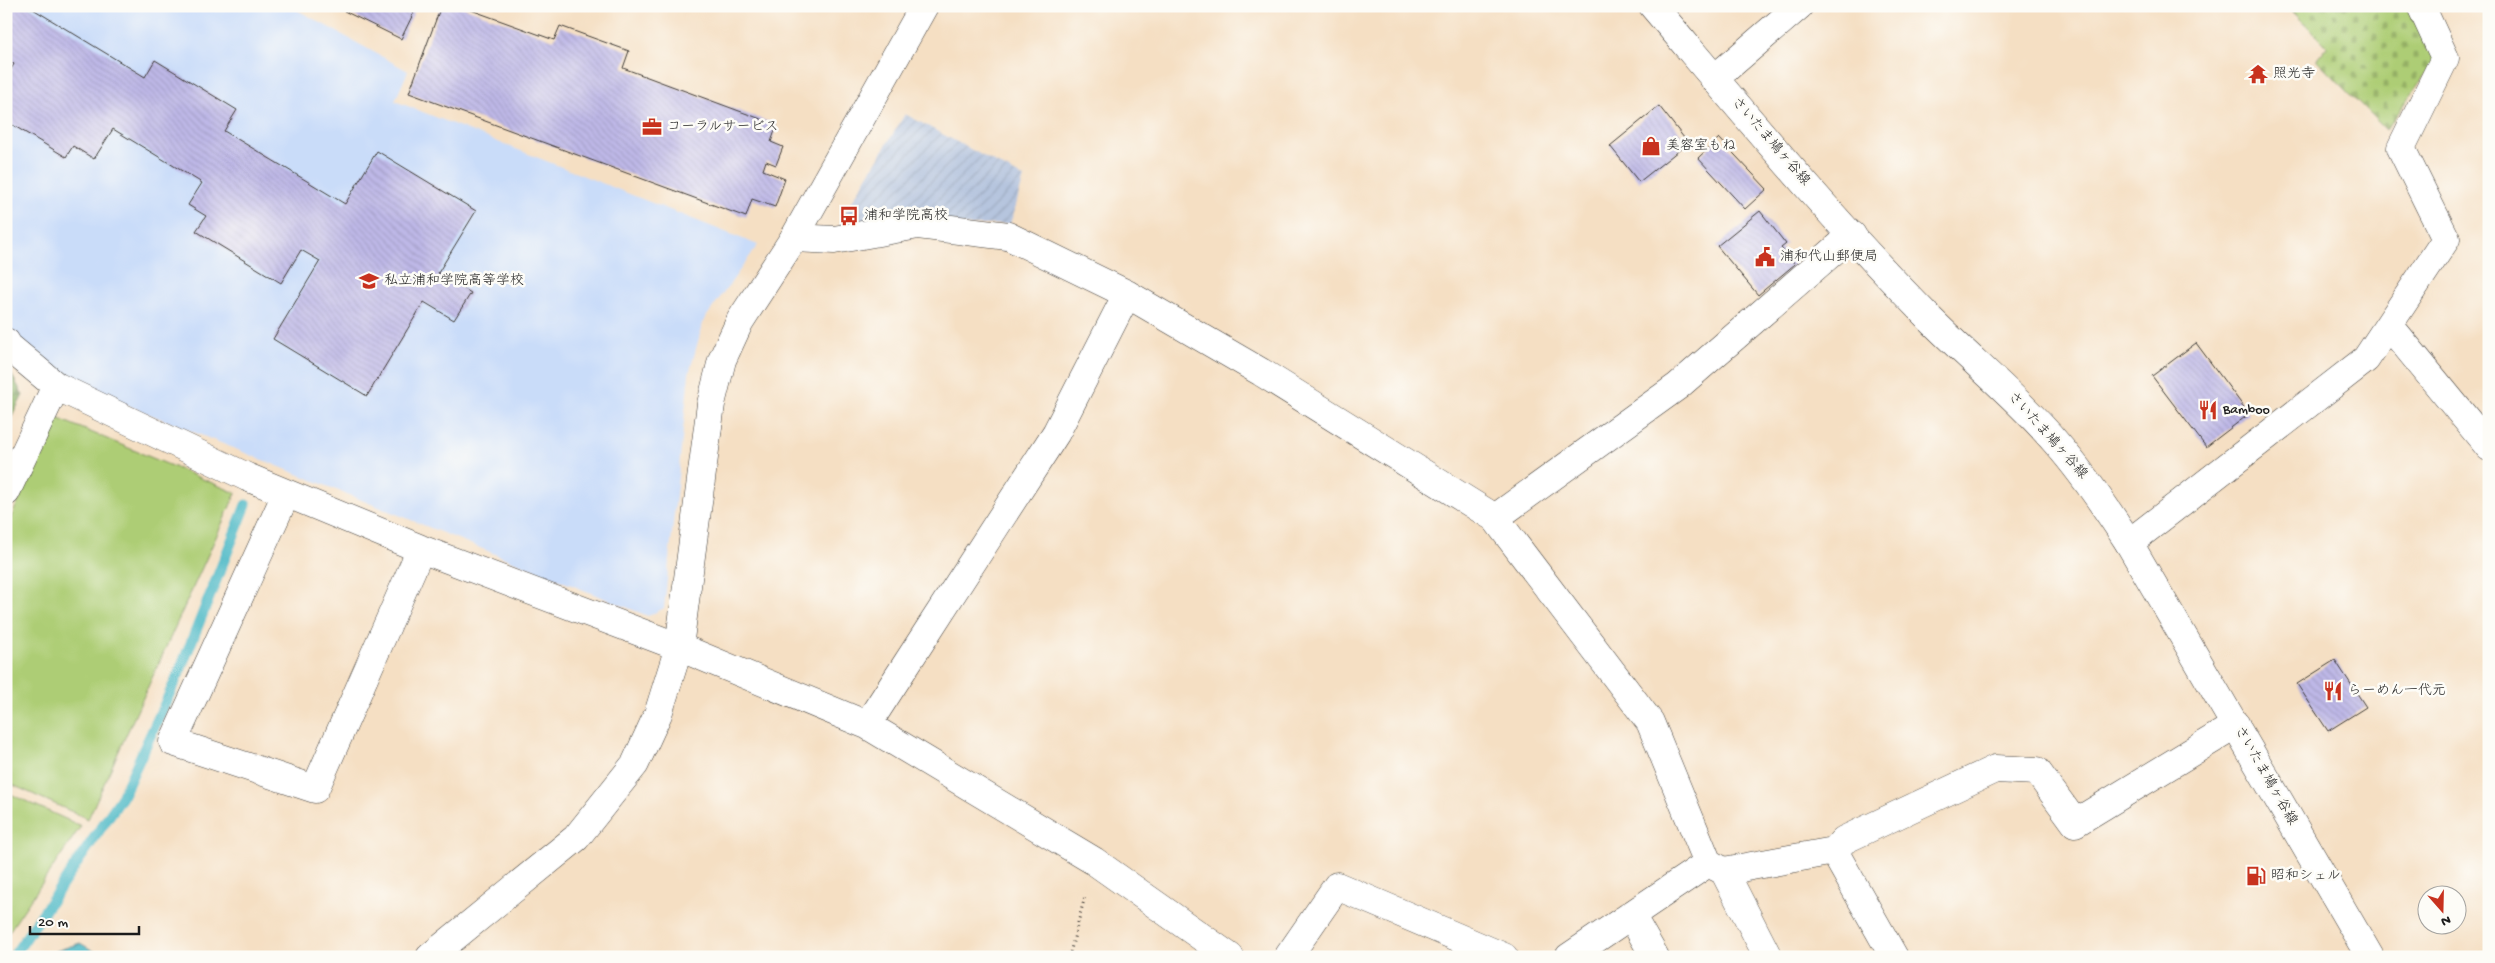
<svg xmlns="http://www.w3.org/2000/svg" width="2495" height="963" font-family="'Gochi Hand','Klee One',sans-serif">
<defs>
<pattern id="industrial-furrows" width="10" height="10" patternUnits="userSpaceOnUse" patternTransform="scale(1.25)"><rect width="10" height="10" fill="#b6c5de"/><path d="M-1 1l2-2M0 10L10 0M9 11l2-2" fill="none" stroke="#9ca9be"/></pattern>
<pattern id="forest-firs" width="22" height="20" patternUnits="userSpaceOnUse" patternTransform="scale(1.25)"><rect width="22" height="20" fill="#8ab066"/><path d="M5 1l3.5 6h-7zM16 11l3.5 6h-7z" fill="#708e53"/></pattern>
<pattern id="cemetery-stones" width="16" height="16" patternUnits="userSpaceOnUse" patternTransform="scale(1.25)"><rect width="16" height="16" fill="#adcd75"/><path d="M2 7V4a2 2 0 0 1 4 0v3zM10 15v-3a2 2 0 0 1 4 0v3z" fill="#94af65"/></pattern>
<pattern id="water-waves" width="16" height="10" patternUnits="userSpaceOnUse" patternTransform="scale(1.25)"><rect width="16" height="10" fill="#49b7c5"/><path d="M0 5q4-4 8 0t8 0" fill="none" stroke="#3c949f"/></pattern>
<pattern id="building-back-hatch" width="6" height="6" patternUnits="userSpaceOnUse" patternTransform="scale(1.25)"><rect width="6" height="6" fill="#beb8e7"/><path d="M-1 5l2 2M0 0l6 6M5-1l2 2" fill="none" stroke="#a39ec6"/></pattern>
</defs>
<rect width="100%" height="100%" fill="#fdfcf7"/>
<filter id="ink" filterUnits="userSpaceOnUse"><feTurbulence type="fractalNoise" baseFrequency=".02" numOctaves="2"/><feDisplacementMap in="SourceGraphic" scale="10" xChannelSelector="R" yChannelSelector="G"/><feConvolveMatrix kernelMatrix="1 2 1 2 8 2 1 2 1" color-interpolation-filters="sRGB"/></filter>
<filter id="wash" filterUnits="userSpaceOnUse"><feTurbulence type="fractalNoise" baseFrequency=".0096" numOctaves="4" result="noise"/><feDisplacementMap in="SourceGraphic" scale="20" xChannelSelector="R" yChannelSelector="G"/><feGaussianBlur stdDeviation="1.12" result="paint"/><feColorMatrix in="noise" values="0 0 0 0 0 0 0 0 0 0 0 0 0 0 0 0 0 1.4 0 .05"/><feComposite in="paint" operator="in"/></filter>
<g filter="url(#wash)">
<rect width="100%" height="100%" fill="#f5dfc3"/>
<path fill="#c9dcf9" d="M6 6H290L408 71 395 101 758 245 704 320 689 374 664 608 648 616 23 363 6 318Z"/>
<path fill="url(#industrial-furrows)" d="M905 114 1024 178 1010 224 843 230 839 223Z"/>
<path fill="url(#forest-firs)" stroke="#536641" d="M6 365 23 395 6 428Z"/>
<path fill="url(#cemetery-stones)" stroke="#647448" d="M2287 6H2407L2438 57 2386 130 2316 59 2327 46Z"/>
<path fill="#adcd75" stroke="#647448" d="M57 418 236 493 88 819 6 782V528Z
M6 792 81 826 6 936Z"/>
<path fill="url(#water-waves)" stroke="#326a70" d="M80 943 104 957H52L56 951Z"/>
<g fill="none" stroke-linecap="round" stroke-linejoin="round">
<path stroke="#49b7c5" stroke-width="11" d="M13 957 122 797 179 673 246 505"/>
</g>
<g id="blocks">
<path fill="url(#building-back-hatch)" d="M6 6H28L145 77 155 60 237 110 224 131 345 204 377 151 476 211 438 273 471 293 454 320 424 302 367 396 273 339 320 261 301 250 281 283 196 231 206 216 188 205 202 183 113 129 94 159 73 146 66 157 6 121V78L14 64 6 59Z
M334 6H417L401 39Z
M441 6H460L554 40 560 26 629 51 623 68 777 125 771 142 783 147 776 165 766 161 763 170 785 179 775 207 752 199 746 217 409 93Z
M1659 106 1688 143 1639 182 1610 146Z
M1719 138 1767 189 1745 209 1698 158Z
M1760 211 1786 244 1781 248 1795 264 1758 295 1717 246Z
M2196 343 2249 414 2206 447 2152 376Z
M2335 660 2366 707 2328 731 2297 684Z"/>
</g>
</g>
<g filter="url(#ink)">
<use href="#blocks" fill-opacity="0" stroke="#3d3935" stroke-width="1"/>
<g fill="none" stroke-linecap="round" stroke-linejoin="round">
<defs>
<path id="street" d="M1714 79 1799 6
M794 238 834 240 918 225 1008 236 1127 294 1261 372 1495 518
M2389 325 2489 447
M6 342 8 346 56 386 247 477 421 549 679 647 867 725 1094 861 1230 957
M6 492 56 386
M286 494 173 742 315 789 421 549
M2129 543 2366 359 2446 239 2401 148 2445 58 2421 6
M867 725 1056 433 1127 294
M1834 851 1844 840 1995 769 2037 771 2075 823 2236 725
M1708 863 1724 871 1834 851 1894 957
M1724 871 1768 957
M1631 915 1655 957
M1288 957 1337 886 1504 957
M1569 957 1708 863 1650 722 1495 518 1678 386 1852 235"/>
<path id="secondary" d="M1653 6C1743 112 1833 221 1931 320 1973 362 2020 400 2058 445 2085 476 2107 509 2129 543L2370 957
M430 957 576 838 635 764 658 714 679 647 711 404 722 360 740 321 794 238 924 6"/>
</defs>
<use href="#street" stroke="#3d3935" stroke-width="29"/>
<use href="#secondary" stroke="#3d3935" stroke-width="29"/>
<path stroke="#3d3935" stroke-width="3" stroke-dasharray="1 4" stroke-linecap="butt" d="M1069 957 1085 896"/>
<use href="#street" stroke="#fff" stroke-width="28"/>
<use href="#secondary" stroke="#fff" stroke-width="28"/>
</g>
</g>
<defs>
<symbol id="temple-bare" viewBox="-9 -9 18 18"><path d="M0-6L5-2H3V0L6.5 2.5H4V6H1.5V3h-3V6H-4V2.5H-6.5L-3 0V-2H-5Z" fill="#c8321e" stroke="#fdfcf7" stroke-width="2.5" paint-order="stroke"/></symbol>
<symbol id="office-bare" viewBox="-9 -9 18 18"><path d="M-6-3h4V-5.5h4V-3h4V5H-6ZM-1-4.5V-3h2v-1.5ZM-6 0V1H6V0Z" fill="#c8321e" stroke="#fdfcf7" stroke-width="2.5" paint-order="stroke"/></symbol>
<symbol id="shop-bare" viewBox="-9 -9 18 18"><path d="M-5-2.5h2.3a2.7 3.5 0 0 1 5.4 0H5L5.5 6h-11ZM-1.5-2.5h3a1.5 2.3 0 0 0-3 0Z" fill="#c8321e" stroke="#fdfcf7" stroke-width="2.5" paint-order="stroke"/></symbol>
<symbol id="bus-bare" viewBox="-9 -9 18 18"><path d="M-5-6H5V4H4V6H2V4H-2V6H-4V4H-5ZM-3.5-4V0h7V-4ZM-3.5 1.2v1.5H-2V1.2ZM2 1.2v1.5H3.5V1.2Z" fill="#c8321e" stroke="#fdfcf7" stroke-width="2.5" paint-order="stroke"/></symbol>
<symbol id="civic-bare" viewBox="-9 -9 18 18"><path d="M-.6-6.5H3V-4.5H.6V-3L4-1V1h2V6H-6V1h2V-1L-.6-3ZM-1.2 2.5V6h2.4V2.5Z" fill="#c8321e" stroke="#fdfcf7" stroke-width="2.5" paint-order="stroke"/></symbol>
<symbol id="school-bare" viewBox="-9 -9 18 18"><path d="M0-5L7-2L0 1L-7-2ZM-4 1L0 2.5L4 1V4Q0 6-4 4Z" fill="#c8321e" stroke="#fdfcf7" stroke-width="2.5" paint-order="stroke"/></symbol>
<symbol id="restaurant-bare" viewBox="-9 -9 18 18"><path d="M-5-6h1v4h1v-4h1v4h1v-4h1v5L-1.5 .5V6h-2V.5L-5-1ZM5-6V6H3V1.5H1.5Q1.5-4 5-6Z" fill="#c8321e" stroke="#fdfcf7" stroke-width="2.5" paint-order="stroke"/></symbol>
<symbol id="fuel-bare" viewBox="-9 -9 18 18"><path d="M-5.5-6h7V0h2V4h1.3V-2.5L3-4.5l.8-.8L6-3V5H2.5V1h-1V6h-7ZM-4.2-4.7v3.2H.2V-4.7Z" fill="#c8321e" stroke="#fdfcf7" stroke-width="2.5" paint-order="stroke"/></symbol>
</defs>
<g fill-rule="evenodd">
<use href="#temple-bare" x="2244" y="60" width="28" height="28"/>
<use href="#office-bare" x="638" y="113" width="28" height="28"/>
<use href="#shop-bare" x="1637" y="132" width="28" height="28"/>
<use href="#bus-bare" x="835" y="202" width="28" height="28"/>
<use href="#civic-bare" x="1751" y="243" width="28" height="28"/>
<use href="#school-bare" x="355" y="267" width="28" height="28"/>
<use href="#restaurant-bare" x="2194" y="396" width="28" height="28"/>
<use href="#restaurant-bare" x="2319" y="677" width="28" height="28"/>
<use href="#fuel-bare" x="2242" y="862" width="28" height="28"/>
</g>
<g text-anchor="middle" dominant-baseline="central" stroke-width="5" stroke-linejoin="round" paint-order="stroke">
<g font-size="14" fill="#1c1c1c" stroke="#fdfcf7" text-anchor="start">
<text x="2273" y="74">照光寺</text>
<text x="667" y="127">コーラルサービス</text>
<text x="1666" y="146">美容室もね</text>
<text x="864" y="216">浦和学院高校</text>
<text x="1780" y="257">浦和代山郵便局</text>
<text x="384" y="281">私立浦和学院高等学校</text>
<text x="2223" y="410">Bamboo</text>
<text x="2348" y="691">らーめん一代元</text>
<text x="2271" y="876">昭和シェル</text>
</g>
<g font-size="14" fill="#1c1c1c" stroke="#fdfcf7">
<text transform="translate(1770 142) rotate(49)">さいたま鳩ヶ谷線</text>
<text transform="translate(2047 436) rotate(48)">さいたま鳩ヶ谷線</text>
<text transform="translate(2265 776) rotate(60)">さいたま鳩ヶ谷線</text>
</g>
</g>
<rect width="2495" height="963" fill="none" stroke="#fdfcf7" stroke-width="25"/>
<g transform="translate(2442 910) rotate(160)"><circle r="24" fill="#fdfcf7" stroke="#a3a29f"/>
<path d="M0-4L9 19L0 12L-9 19Z" fill="#c8321e"/>
<text y="-8" font-size="14" font-weight="bold" text-anchor="middle" fill="#1c1c1c">N</text>
</g>
<path d="M30 926v8h109v-8" fill="none" stroke="#1c1c1c" stroke-width="2.5"/>
<text x="38" y="926" font-size="15" fill="#1c1c1c" stroke="#fdfcf7" stroke-width="4" paint-order="stroke">20 m</text>
</svg>
